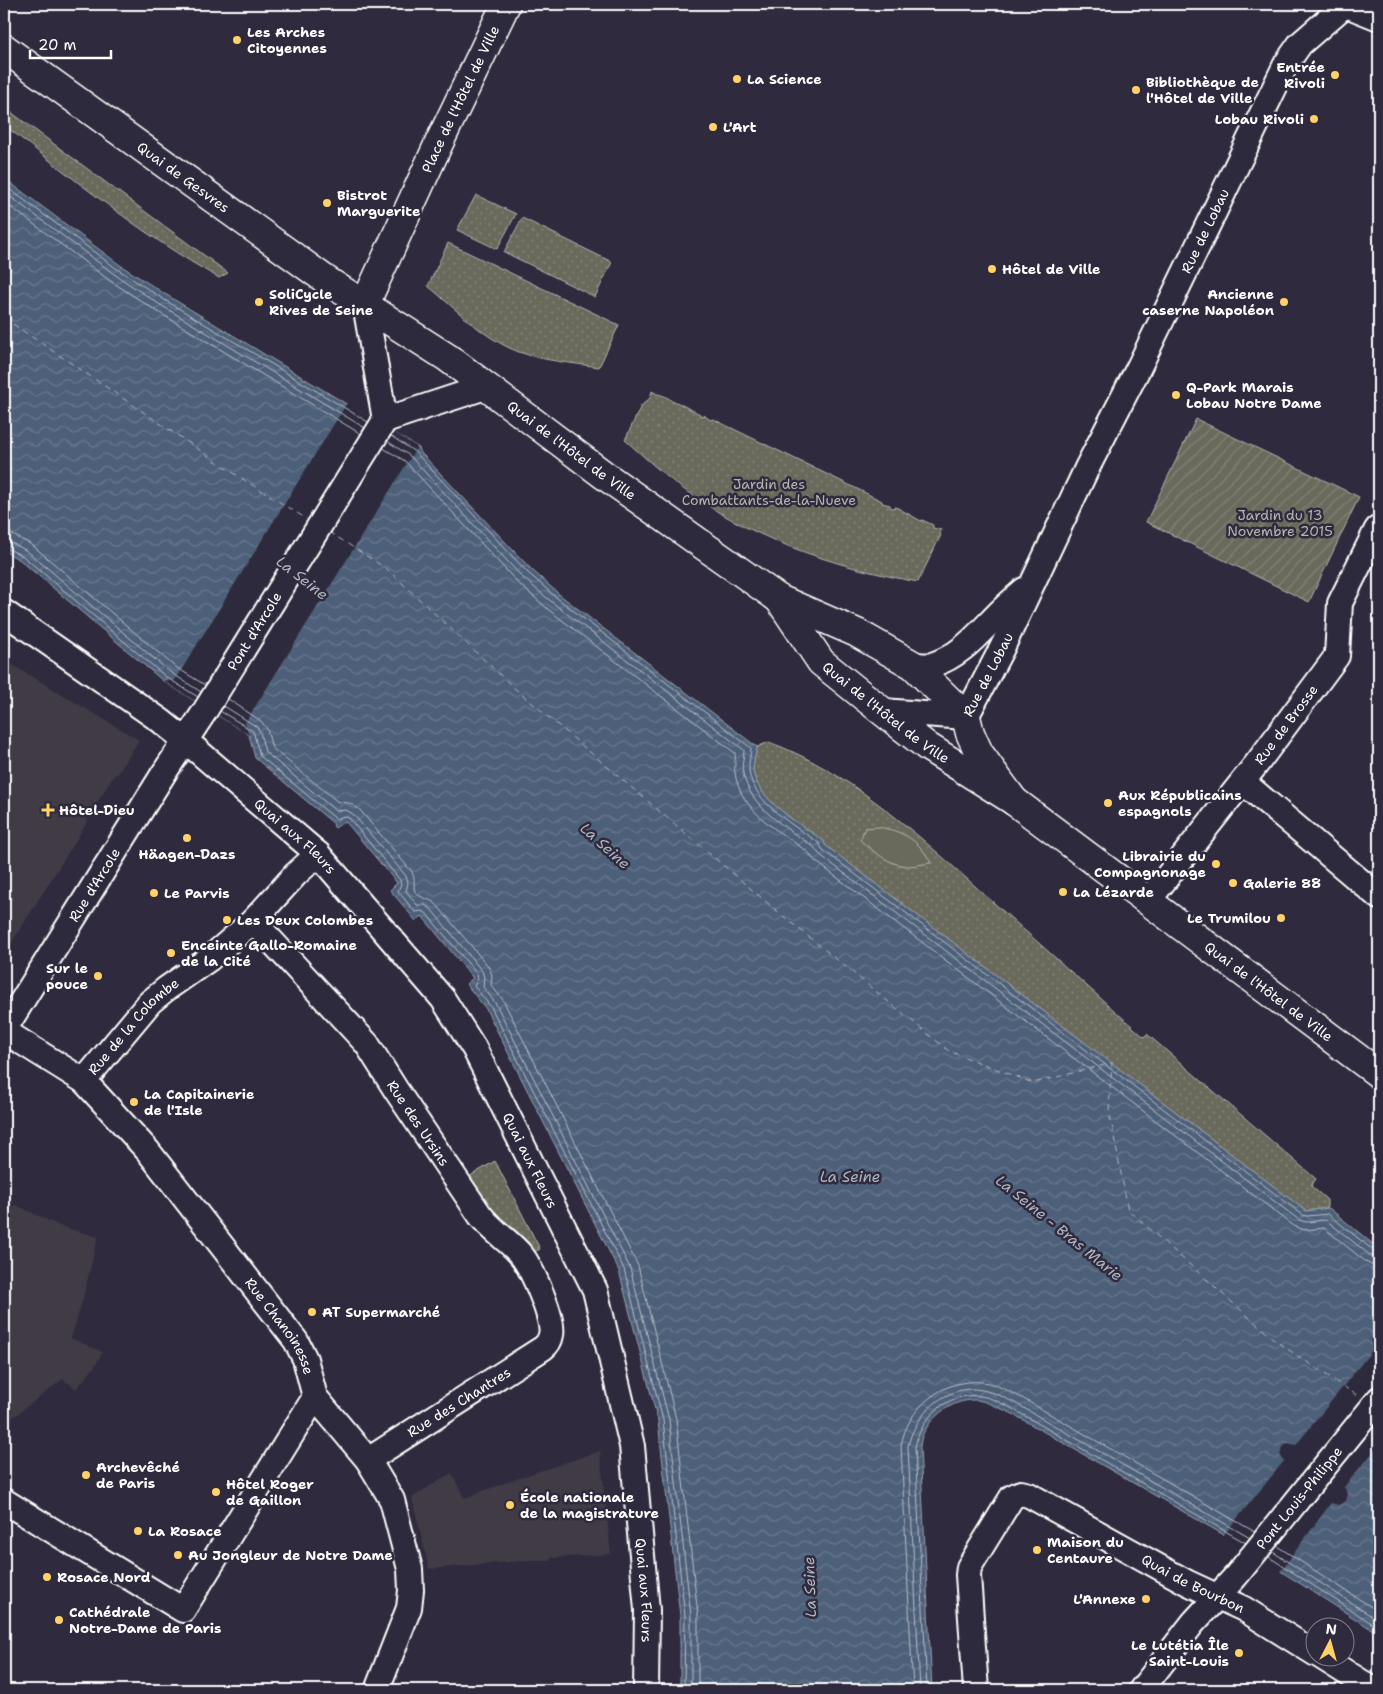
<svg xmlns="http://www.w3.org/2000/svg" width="1383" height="1694" font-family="'Shantell Sans',sans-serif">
<defs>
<pattern id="grass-dots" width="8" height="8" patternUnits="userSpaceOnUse" patternTransform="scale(1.25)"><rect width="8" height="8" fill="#6a6b5c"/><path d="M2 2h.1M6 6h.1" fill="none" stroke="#808174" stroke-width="1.8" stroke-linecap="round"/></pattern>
<pattern id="garden-furrows" width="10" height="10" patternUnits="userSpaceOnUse" patternTransform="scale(1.25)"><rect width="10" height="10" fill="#6a6b5c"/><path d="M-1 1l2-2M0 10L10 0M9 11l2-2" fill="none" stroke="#808174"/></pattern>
<pattern id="water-waves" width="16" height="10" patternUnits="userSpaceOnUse" patternTransform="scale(1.25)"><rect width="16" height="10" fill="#4e6079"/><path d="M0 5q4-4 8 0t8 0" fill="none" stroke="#69788d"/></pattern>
</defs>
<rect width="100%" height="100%" fill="#2f2a3d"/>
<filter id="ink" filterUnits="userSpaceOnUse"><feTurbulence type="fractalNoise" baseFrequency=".02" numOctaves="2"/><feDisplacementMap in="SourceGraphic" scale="10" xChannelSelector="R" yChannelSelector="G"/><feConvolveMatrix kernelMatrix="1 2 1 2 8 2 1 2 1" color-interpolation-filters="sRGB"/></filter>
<g filter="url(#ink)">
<path fill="#403a45" d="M4 660 139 740 117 775 115 774 98 801 87 819 88 821 4 955Z
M14 1204 60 1226 98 1237 82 1303 71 1338 103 1352 93 1369 76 1389 63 1379 11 1419 4 1426V1228Z
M600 1451 611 1554 551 1558 550 1561H521L429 1569 412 1498 439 1480 452 1473 464 1498 510 1481Z"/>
<path fill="url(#grass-dots)" stroke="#b4b5ae" d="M4 107 228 273 219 278C142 235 74 179 4 125Z
M476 195 516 214 497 249 457 230Z
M522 218 612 262 595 297 504 252Z
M448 243 619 325 599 367C572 363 544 361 519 352 484 339 456 309 428 286Z
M652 391 657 394C663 395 668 397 673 402L674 401 700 414V416L704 415 710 420 713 419 880 500 882 501V503L890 505V507L892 508 896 507 921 521 922 520 933 525V528L941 530 940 534 941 535 918 582C830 566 745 537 674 482 657 469 641 454 625 440L641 406 650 398Z
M769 742C853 773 920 837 985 895 1038 942 1091 990 1144 1037L1147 1034 1316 1179 1311 1186 1327 1200V1208L1306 1211 825 845 824 841C802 825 756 800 753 770 753 762 756 754 757 747Z
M495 1161 540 1249 532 1253 495 1220 467 1178Z"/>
<path fill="url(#garden-furrows)" stroke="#b4b5ae" d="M1196 419 1359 497 1309 602 1146 522Z"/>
<path fill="#6a6b5c" stroke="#b4b5ae" d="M878 827C903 831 919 840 931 863 923 864 915 866 907 866 889 865 873 851 860 840L865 828Z"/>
<path fill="url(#water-waves)" stroke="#95a0af" d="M4 178 120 265 165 294 419 448 421 453 531 569 560 595 757 747C756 754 753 762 753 770 756 800 802 825 824 841L825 845 1306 1211 1329 1208 1379 1249V1634L1224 1535 1011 1413C1001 1409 992 1404 982 1401 961 1396 936 1411 926 1429 922 1434 921 1440 920 1447L932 1690H680V1616L658 1421 619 1271 486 1009 466 984 473 978 422 916 416 921 390 890 397 883 345 821 335 828 333 826 334 824 255 758 249 735 163 681 20 560 4 551Z"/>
<path fill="#2f2a3d" d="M347 403 417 447 245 723 249 735 163 681 175 680Z
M1379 1332V1445L1344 1487 1348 1493 1346 1501 1338 1505 1331 1503 1280 1572 1222 1537 1284 1461 1280 1455 1283 1447 1288 1443 1296 1445 1374 1348 1372 1345 1371 1339 1375 1334Z"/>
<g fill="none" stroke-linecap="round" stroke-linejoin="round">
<path stroke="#b8bfc9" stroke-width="1" d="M4 185 117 269 163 299 368 422
M4 192 114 274 159 304 365 428
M4 202 109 280 155 310 361 434
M391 436 415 452 527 572 557 598 751 748C751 755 748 763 749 771 753 803 795 826 819 843L822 849 1303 1215 1307 1216 1328 1214 1374 1251 1379 1252
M387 441 410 456 522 577 553 603 744 750C744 758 741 766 743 773 750 808 787 828 814 847L819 854 1299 1220 1306 1222 1326 1220 1371 1256 1379 1259
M383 448 405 461 518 583 549 610 735 753C736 760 734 767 735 773 740 811 780 832 808 852L814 860 1294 1226 1304 1230 1324 1228 1366 1262 1373 1266H1379
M4 533 13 535 32 545 174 666 205 685
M4 541 10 542 27 551 170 672 201 692
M4 547 23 556 166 677 198 697
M228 699 261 721 267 729 272 748 338 802 349 803 359 809 412 872C415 879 414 882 414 888 415 898 430 898 436 904L488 966 492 975 491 985 503 1000 638 1266 676 1419 698 1615V1690
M224 706 257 727 260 732 265 752 336 811 346 810 353 814 406 876 408 883 406 891 417 905H425L431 909 482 971 484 977 483 987 496 1004 630 1268 669 1420 691 1616V1690
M220 711 253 731 260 756 336 819 344 816 349 818 400 880 401 884 398 891 415 912 422 911 426 913 477 974 478 979 474 986 491 1007 624 1269 663 1420 685 1616 684 1690
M1277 1546 1379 1612
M1273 1552 1379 1621
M1269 1557 1379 1628
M913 1690 901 1446C907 1408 943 1378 982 1382 995 1383 1010 1392 1022 1398L1255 1532
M920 1690 908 1446C915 1414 947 1383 982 1390 994 1392 1005 1398 1015 1403L1250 1538
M927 1690 915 1447C921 1417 948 1392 980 1396 991 1397 1003 1404 1013 1409L1246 1543"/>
<path stroke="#afb7c3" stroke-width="1" stroke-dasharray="6 5" stroke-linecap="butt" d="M4 318 235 474 310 521
M329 532 387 569 512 686 777 911 949 1051 1033 1083 1112 1063 1109 1110 1128 1210 1277 1342 1364 1400"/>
<defs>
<g id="street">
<path d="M1344 4 1379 18"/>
<path d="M385 420 485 387"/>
<path id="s1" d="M4 612 161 721 186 741 318 854 443 999 474 1048 595 1290 632 1446 647 1610 646 1690"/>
<path d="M913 665C919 665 927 666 932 665 961 656 979 633 999 613 1007 605 1016 597 1024 590"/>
<path id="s2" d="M882 711 966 717 1002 648 1087 468 1139 367 1286 64 1300 44 1346 4"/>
<path d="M1243 782 1379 897"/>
<path id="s3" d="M1148 901 1258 762 1337 656 1340 603 1377 529 1379 528"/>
<path id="s4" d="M253 921 367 1044 396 1090 480 1215C492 1231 510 1241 522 1256 532 1269 555 1320 551 1335 550 1341 547 1345 543 1348L368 1460"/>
<path id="s5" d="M4 1030 164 773 203 714 385 420 365 304"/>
<path id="s6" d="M4 1031 84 1081 148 1151 296 1341 305 1359 315 1397 368 1460 392 1500 410 1569 411 1590 409 1608 377 1690"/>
<path id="s7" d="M84 1081 150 1002 166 989 209 959 253 921 296 874 318 854"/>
<path d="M4 1501 183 1610 315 1397"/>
<path d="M1320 1656 1374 1690"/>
<path id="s8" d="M976 1690 968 1575 969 1567 1012 1497 1021 1493 1029 1495 1188 1583 1244 1609 1316 1654"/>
<path id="s9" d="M1141 1690 1193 1623 1236 1576 1379 1399"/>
</g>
<g id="secondary">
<path id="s10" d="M365 304 439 143 506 4"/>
</g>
<g id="primary">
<path id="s11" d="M4 48 326 280 448 358 604 475 779 599 857 633 913 665 966 717 970 733 979 753 1014 801"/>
<path id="s12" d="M779 599 821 662 882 711 928 747 1014 801 1379 1074"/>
</g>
</defs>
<use href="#street" stroke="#fff" stroke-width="28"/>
<use href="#secondary" stroke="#fff" stroke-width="31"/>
<use href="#primary" stroke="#fff" stroke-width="31"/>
<use href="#street" stroke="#2f2a3d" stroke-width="24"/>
<use href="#secondary" stroke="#2f2a3d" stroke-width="28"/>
<use href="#primary" stroke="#2f2a3d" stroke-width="28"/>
</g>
</g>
<g fill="#ffd166" stroke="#2f2a3d" stroke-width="2">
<circle cx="237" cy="40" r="5"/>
<circle cx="1335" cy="75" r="5"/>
<circle cx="737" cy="79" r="5"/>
<circle cx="1136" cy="90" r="5"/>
<circle cx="1314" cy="119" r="5"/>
<circle cx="713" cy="127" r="5"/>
<circle cx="327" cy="203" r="5"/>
<circle cx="992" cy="269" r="5"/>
<circle cx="259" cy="302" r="5"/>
<circle cx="1284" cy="302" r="5"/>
<circle cx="1176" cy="395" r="5"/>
<circle cx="1108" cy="803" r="5"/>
<path d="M45.5 802.5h5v5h5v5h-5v5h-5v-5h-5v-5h5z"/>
<circle cx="187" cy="838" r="5"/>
<circle cx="1216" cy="864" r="5"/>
<circle cx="1233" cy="883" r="5"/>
<circle cx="1063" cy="892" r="5"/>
<circle cx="154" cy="893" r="5"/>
<circle cx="1281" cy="918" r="5"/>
<circle cx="227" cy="920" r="5"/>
<circle cx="171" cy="953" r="5"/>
<circle cx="98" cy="976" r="5"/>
<circle cx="134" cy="1102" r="5"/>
<circle cx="312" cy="1312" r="5"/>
<circle cx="86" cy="1475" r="5"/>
<circle cx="216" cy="1492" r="5"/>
<circle cx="510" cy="1505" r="5"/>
<circle cx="138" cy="1531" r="5"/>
<circle cx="1037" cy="1550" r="5"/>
<circle cx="178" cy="1555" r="5"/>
<circle cx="47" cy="1577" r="5"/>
<circle cx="1146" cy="1599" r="5"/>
<circle cx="59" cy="1620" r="5"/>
<circle cx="1239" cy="1653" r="5"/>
</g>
<g text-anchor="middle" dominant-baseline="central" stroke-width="5" stroke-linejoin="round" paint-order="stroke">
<g font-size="14" font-weight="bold" fill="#fff" stroke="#2f2a3d" text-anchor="start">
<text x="247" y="32">Les Arches<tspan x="247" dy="16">Citoyennes</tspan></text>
<text x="1325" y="67" text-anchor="end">Entrée<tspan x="1325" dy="16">Rivoli</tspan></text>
<text x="747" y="79">La Science</text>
<text x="1146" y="82">Bibliothèque de<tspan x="1146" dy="16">l'Hôtel de Ville</tspan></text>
<text x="1304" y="119" text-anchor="end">Lobau Rivoli</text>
<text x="723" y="127">L'Art</text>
<text x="337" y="195">Bistrot<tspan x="337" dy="16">Marguerite</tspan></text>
<text x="1002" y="269">Hôtel de Ville</text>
<text x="269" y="294">SoliCycle<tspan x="269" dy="16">Rives de Seine</tspan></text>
<text x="1274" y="294" text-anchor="end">Ancienne<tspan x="1274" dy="16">caserne Napoléon</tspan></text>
<text x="1186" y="387">Q-Park Marais<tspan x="1186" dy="16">Lobau Notre Dame</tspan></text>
<text x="1118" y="795">Aux Républicains<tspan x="1118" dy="16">espagnols</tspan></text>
<text x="59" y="810">Hôtel-Dieu</text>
<text x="187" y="854" text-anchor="middle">Häagen-Dazs</text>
<text x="1206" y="856" text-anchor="end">Librairie du<tspan x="1206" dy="16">Compagnonage</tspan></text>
<text x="1243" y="883">Galerie 88</text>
<text x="1073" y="892">La Lézarde</text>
<text x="164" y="893">Le Parvis</text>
<text x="1271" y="918" text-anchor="end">Le Trumilou</text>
<text x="237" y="920">Les Deux Colombes</text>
<text x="181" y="945">Enceinte Gallo-Romaine<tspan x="181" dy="16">de la Cité</tspan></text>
<text x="88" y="968" text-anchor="end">Sur le<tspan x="88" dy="16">pouce</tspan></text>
<text x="144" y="1094">La Capitainerie<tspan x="144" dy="16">de l'Isle</tspan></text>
<text x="322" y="1312">AT Supermarché</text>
<text x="96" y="1467">Archevêché<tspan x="96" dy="16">de Paris</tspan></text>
<text x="226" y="1484">Hôtel Roger<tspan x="226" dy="16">de Gaillon</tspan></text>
<text x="520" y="1497">École nationale<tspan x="520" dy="16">de la magistrature</tspan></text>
<text x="148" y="1531">La Rosace</text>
<text x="1047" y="1542">Maison du<tspan x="1047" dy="16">Centaure</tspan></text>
<text x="188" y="1555">Au Jongleur de Notre Dame</text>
<text x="57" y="1577">Rosace Nord</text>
<text x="1136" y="1599" text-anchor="end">L'Annexe</text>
<text x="69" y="1612">Cathédrale<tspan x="69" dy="16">Notre-Dame de Paris</tspan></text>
<text x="1229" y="1645" text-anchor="end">Le Lutétia Île<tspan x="1229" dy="16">Saint-Louis</tspan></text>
</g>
<g font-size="14" fill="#fff" stroke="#2f2a3d">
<text stroke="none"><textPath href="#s10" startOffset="226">Place de l'Hôtel de Ville</textPath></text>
<text stroke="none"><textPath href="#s11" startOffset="221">Quai de Gesvres</textPath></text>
<text stroke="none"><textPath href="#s2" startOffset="626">Rue de Lobau</textPath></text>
<text stroke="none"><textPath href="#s11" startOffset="696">Quai de l'Hôtel de Ville</textPath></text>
<text stroke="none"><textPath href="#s5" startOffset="471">Pont d'Arcole</textPath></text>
<text stroke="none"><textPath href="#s2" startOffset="132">Rue de Lobau</textPath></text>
<text stroke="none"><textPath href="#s12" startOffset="158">Quai de l'Hôtel de Ville</textPath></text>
<text stroke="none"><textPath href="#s3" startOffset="224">Rue de Brosse</textPath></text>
<text stroke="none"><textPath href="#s1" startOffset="368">Quai aux Fleurs</textPath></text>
<text stroke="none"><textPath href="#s5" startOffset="171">Rue d'Arcole</textPath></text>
<text stroke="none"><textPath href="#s12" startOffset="632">Quai de l'Hôtel de Ville</textPath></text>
<text stroke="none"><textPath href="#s7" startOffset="74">Rue de la Colombe</textPath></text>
<text stroke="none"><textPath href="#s4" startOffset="262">Rue des Ursins</textPath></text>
<text stroke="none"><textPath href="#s1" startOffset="772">Quai aux Fleurs</textPath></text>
<text stroke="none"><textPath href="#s6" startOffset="409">Rue Chanoinesse</textPath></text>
<text transform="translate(459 1402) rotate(-32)">Rue des Chantres</text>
<text stroke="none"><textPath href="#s9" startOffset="249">Pont Louis-Philippe</textPath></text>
<text stroke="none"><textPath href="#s8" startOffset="410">Quai de Bourbon</textPath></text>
<text stroke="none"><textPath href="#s1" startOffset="1222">Quai aux Fleurs</textPath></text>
</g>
<g font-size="14" fill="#b4b5ae" stroke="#2f2a3d">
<text x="769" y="484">Jardin des<tspan x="769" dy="16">Combattants-de-la-Nueve</tspan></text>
<text x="1280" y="515">Jardin du 13<tspan x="1280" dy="16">Novembre 2015</tspan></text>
</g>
<g font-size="15" font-style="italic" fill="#afb7c3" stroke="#2f2a3d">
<text transform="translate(302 578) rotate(38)">La Seine</text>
<text transform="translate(605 846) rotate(42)">La Seine</text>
<text x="850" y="1177">La Seine</text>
<text transform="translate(1059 1228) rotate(39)">La Seine - Bras Marie</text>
<text transform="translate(810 1587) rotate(-92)">La Seine</text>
</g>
</g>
<rect width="1383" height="1694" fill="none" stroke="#2f2a3d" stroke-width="20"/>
<rect x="10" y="10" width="1363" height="1674" fill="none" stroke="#fff" stroke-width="2" filter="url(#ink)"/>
<g transform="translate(1330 1642) rotate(6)"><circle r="24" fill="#2f2a3d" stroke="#827f8b"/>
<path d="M0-4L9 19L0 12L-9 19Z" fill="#ffd166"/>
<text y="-8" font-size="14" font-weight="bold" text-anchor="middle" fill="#ffffff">N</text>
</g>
<path d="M30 50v8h81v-8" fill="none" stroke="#ffffff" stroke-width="2.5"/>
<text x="38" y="50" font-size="15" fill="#ffffff" stroke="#2f2a3d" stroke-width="4" paint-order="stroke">20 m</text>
</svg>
